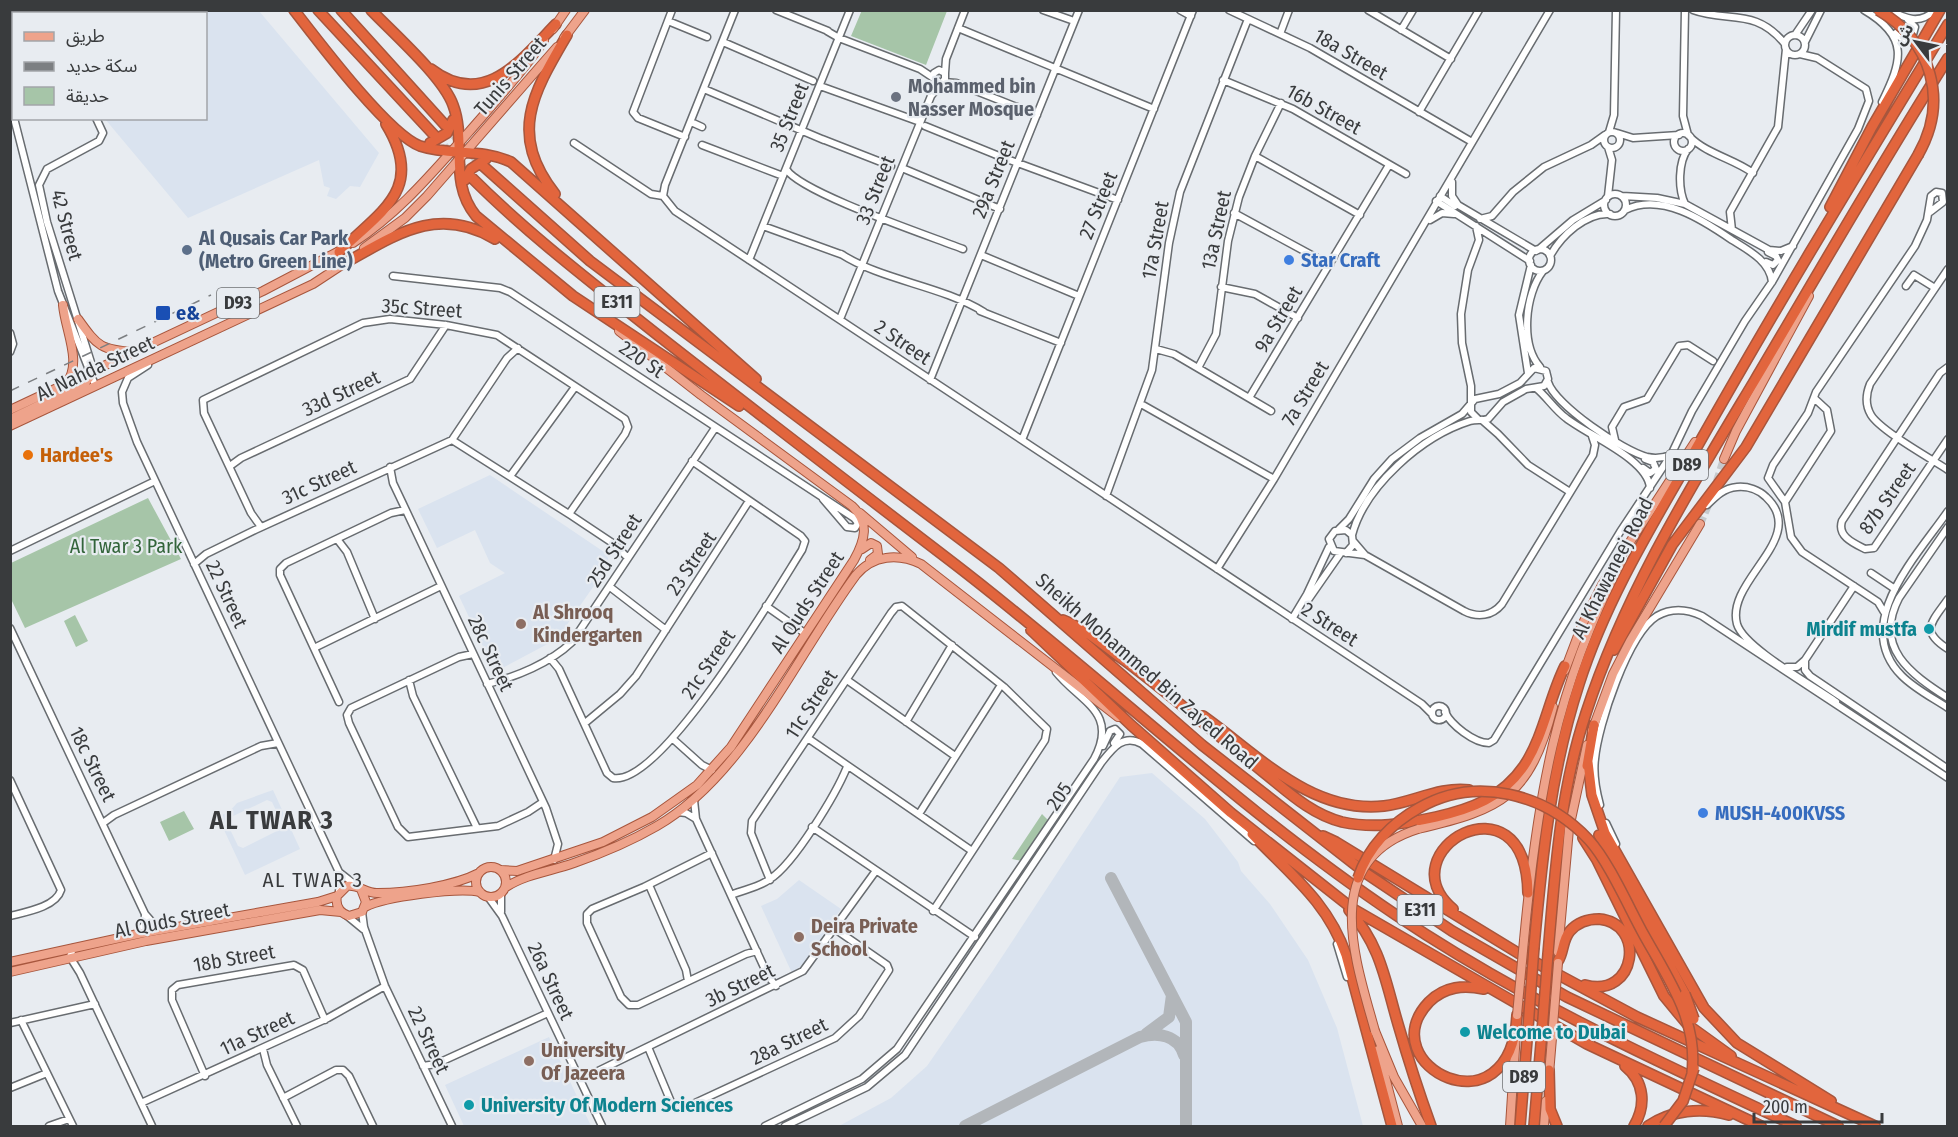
<svg xmlns="http://www.w3.org/2000/svg" width="1958" height="1137" font-family="'Fira Sans Condensed','Noto Sans Arabic',sans-serif">
<rect width="100%" height="100%" fill="#e8ecf1"/>
<path fill="#dae3ef" fill-rule="evenodd" d="M57 11H259L379 153 360 187 350 186 336 199 327 196 330 188 324 186 319 160 188 218 105 119 206 118V14H57Z
M490 475 607 554 609 564 557 639 495 672 459 596 505 573 490 563 475 530 437 548 418 509Z
M1152 773 1205 819 1238 862 1241 871 1270 904 1308 960 1337 1028 1363 1126H839L891 1098 927 1066 992 972 1120 777Z
M273 790 300 849 245 875 218 817 230 811 237 803ZM267 800 272 802 283 825 281 829 243 848 238 846 227 823 229 818Z
M799 880 841 909 803 964 792 973 761 906 777 899Z
M549 1037 591 1126H464L445 1085Z"/>
<path fill="#a6c5a8" d="M862 10H947V11L926 65 851 36Z
M148 498 181 559 25 628 11 599V563Z
M75 615 88 641 76 647 64 621Z
M184 811 194 829 169 841 160 822Z
M1042 814 1048 820 1022 861 1012 859Z"/>
<g fill="none" stroke-linecap="round" stroke-linejoin="round">
<path stroke="#b2b6ba" stroke-width="12" d="M1111 878 1186 1022V1126
M1146 1034 1169 1017 1172 995
M965 1126 1140 1037C1158 1032 1178 1035 1184 1055"/>
<path stroke="#c5c9cd" stroke-width="8" stroke-dasharray="8 4" stroke-linecap="butt" d="M1717 481 1724 459
M1700 524 1711 498"/>
<path stroke="#c5c9cd" stroke-width="9" stroke-dasharray="9 4.5" stroke-linecap="butt" d="M445 125 482 165
M435 136 471 177"/>
<defs>
<path id="minor" d="M672 10 633 112 638 118 685 137
M776 10 828 31
M1043 10 1074 21
M1180 10 1191 16
M1229 10 1310 48 1472 142
M1368 10 1451 59
M1685 10 1683 116 1688 135
M1693 10C1728 23 1755 7 1785 44
M1864 10C1910 37 1902 61 1882 102
M1889 10C1906 19 1920 25 1935 10
M668 21 707 37
M958 28 1154 109
M1401 30 1413 10
M827 31 839 38 920 69 932 77
M1896 33 1903 40 1912 38 1915 27 1908 20
M1280 34 1289 10
M1785 45a10 10 0 1 1 20 0a10 10 0 1 1-20 0Z
M1795 35 1812 10
M723 42 813 81
M1805 42 1821 10
M945 73 946 59 965 10
M1223 80 1293 109 1406 174
M10 81 14 83
M943 82 956 83 1037 115
M820 86 920 122
M704 89 824 140
M10 92 14 91
M10 104 14 118
M1419 112 1479 10
M14 118 58 291 95 385
M691 122 702 127
M925 126 999 156
M1604 140a8 8 0 1 1 16 0a8 8 0 1 1-16 0Z
M1609 132 1614 115 1616 10
M1617 133 1633 138 1679 135
M1674 142a9 9 0 1 1 18 0a9 9 0 1 1-18 0Z
M1690 137C1707 154 1734 159 1753 173
M822 139 891 166
M574 143 651 194 663 196
M702 145 783 176
M1608 147 1612 160 1608 196
M996 155 1118 200
M1255 156 1360 215
M902 168 1000 209
M786 169C801 193 930 236 963 249
M1452 182V196L1458 205 1536 251
M1604 205a11 11 0 1 1 22 0a11 11 0 1 1-22 0Z
M663 196 675 211 1422 704 1432 714
M663 196 665 185 735 10
M1440 196 1455 206
M1622 196 1657 198 1685 204 1769 250 1781 251 1793 246
M1436 201 1530 261
M1685 204C1678 189 1678 162 1688 149
M1625 210C1661 192 1703 220 1732 240 1748 250 1770 261 1772 282
M1234 213 1330 265
M1480 219 1492 216 1513 192 1544 167 1591 145 1605 135
M1430 220 1442 213 1454 214
M763 226 843 255
M1476 226 1479 240 1468 270 1461 314 1462 343 1471 386V412L1478 419
M1732 230 1730 212 1778 127 1786 49
M1529 260a11 11 0 1 1 22 0a11 11 0 1 1-22 0Z
M1538 250 1573 220 1606 200
M841 254C883 281 940 285 984 312
M981 255 1079 296
M1550 256C1561 236 1586 212 1610 214
M749 260 850 10
M1766 262 1773 265 1778 260 1776 256 1768 252
M1948 269 1870 384C1866 394 1865 405 1871 415 1881 431 1930 458 1948 470
M393 276 500 288 510 292 854 518 858 523 855 528 847 527 823 499
M1906 286 1914 275 1935 288
M1221 287 1255 294 1298 318
M980 311 1061 343
M840 319 931 96 945 79V73L939 70 934 73 932 77 940 83
M10 333 13 344 10 352
M1156 349 1174 354 1271 411
M148 365 128 378 122 392 123 403 137 442 339 872 341 882 339 891
M1540 367C1520 344 1525 294 1543 271
M1948 367 1940 373 1842 521C1837 536 1853 543 1865 549L1874 548 1948 439
M1198 368 1216 334 1228 241 1239 197 1255 156 1281 103
M94 372 47 222 39 185 47 169 99 141 103 133 96 118
M1528 373 1519 315 1531 265
M930 380 1079 10
M1548 382C1555 405 1623 451 1647 457 1656 459 1663 458 1671 455
M1536 388C1547 397 1554 409 1566 418 1587 435 1648 459 1650 488
M1249 398 1389 165
M1141 404 1274 479
M1482 420 1498 434 1528 465 1570 492
M452 440 507 358 518 348
M1022 440 1193 10
M1615 440 1612 427 1624 407 1647 399 1679 346 1688 345 1713 361
M230 466 241 458 410 379 446 325
M390 467 393 483 403 504 546 808 558 844 554 860
M1643 468 1650 473 1656 469 1653 462 1645 459
M511 475 575 387
M1106 496 1152 370 1169 243 1180 192 1248 19
M1785 502 1831 431 1827 410 1814 398
M1707 505C1716 496 1724 488 1737 487 1748 486 1759 490 1766 497 1810 538 1725 580 1737 624 1744 648 1814 686 1836 702
M1948 511C1917 556 1850 624 1902 676 1915 689 1933 698 1948 708
M261 527 251 513 204 413 203 400 363 323 390 319 446 325 497 335 625 419 628 427 625 434 569 514
M1948 527 1899 598C1873 648 1911 674 1948 698
M1339 529 1349 519 1374 479 1392 459 1420 438 1462 414 1475 399 1499 394 1520 383 1534 368 1546 371 1548 379 1544 386 1526 389 1503 402 1488 419C1482 421 1476 419 1470 421 1422 436 1365 486 1352 535
M337 539 347 552 375 619
M1353 541 1365 555 1464 611C1478 618 1492 616 1502 604L1593 455 1595 445 1592 436
M10 551 155 481
M1346 553 1353 545 1352 535 1346 530 1335 531 1329 539 1334 551 1365 555
M194 564 206 554 255 530 452 440 572 516 614 544 628 558
M1217 569 1274 479 1550 10
M1871 573 1895 589
M610 587 666 630
M1948 599C1932 622 1919 631 1948 649
M1308 600 1340 554
M766 606 806 634
M1884 612 1878 602 1802 552 1791 537 1785 502 1768 478 1773 465 1808 413 1816 392 1915 246 1927 220 1931 196 1936 192 1942 193 1943 202 1930 212
M1292 619 1307 594 1329 547
M10 628 145 914 159 930
M314 648 441 586
M473 654 459 657 351 708 347 715 349 723 398 827 408 837 498 826 528 812 543 802
M550 658 559 669 607 773 613 778C661 787 776 591 802 550L805 541 801 536 692 461
M1805 660V670L1810 676 1948 769
M1787 667H1797L1805 660 1854 586
M409 680 413 696 477 828
M847 680 955 756
M487 684C516 677 550 663 572 642L715 428
M339 702 280 575V569L286 563 391 513 405 510
M1432 713a7 7 0 1 1 14 0a7 7 0 1 1-14 0Z
M1445 712C1451 725 1474 743 1489 743L1494 740 1620 532 1671 455 1692 411 1745 321 1772 282 1858 129 1869 101 1866 89 1817 58 1800 54
M906 722 952 645
M585 723 620 694 636 676 749 501
M673 739 702 765 712 770
M809 739 972 851
M1103 746 1110 731 1115 729 1120 734 1114 743
M10 780 61 890C56 907 26 912 10 916
M694 800 696 819 768 976 776 986
M1600 805C1596 790 1593 774 1595 759 1598 725 1628 634 1657 616 1671 608 1687 609 1702 616L1948 778
M678 812 686 813 696 819
M919 814 1001 685
M103 823 114 815 261 746 278 743
M1606 823 1616 844
M812 827 975 937
M712 853 644 887 592 909 587 914V923L621 997 629 1005H638L746 954 757 951
M339 872 357 886
M770 880 751 833 752 821 891 613 896 607 902 606 1004 687 1047 729 1045 740 933 911
M649 885 686 970 688 981
M501 895V912
M731 895C745 889 758 888 770 879 794 864 836 794 847 767
M489 898 502 916 602 1126
M362 912 364 927 385 986 452 1126
M346 915 363 929
M138 934 144 925 145 915
M1337 944 1347 977
M73 948 70 957 80 973 152 1126
M21 1020 73 1126
M10 1023 95 1004
M648 1047 671 1102 682 1109 835 1038 859 1016 889 970 887 965 835 929
M263 1049 267 1065 297 1126
M423 1066 436 1064 548 1013
M205 1076 172 1000V990L178 985 294 965 303 970 325 1020
M579 1077 594 1073 803 971 875 872
M10 1088 47 1073
M283 1098 336 1070H343L349 1076 373 1126
M141 1103 328 1018 385 986
M49 1126 69 1119
M765 1126 862 1079 897 1049 1094 759C1119 712 1081 703 1056 672
M785 1126 867 1087 905 1055 1101 763C1112 749 1123 733 1142 744L1254 841"/>
<path id="major" d="M553 29 566 10
M564 38 585 10
M353 243C399 213 432 173 468 133 494 103 521 74 544 41
M364 248 405 218 427 196 557 47
M63 305C65 330 83 363 66 384
M78 319C98 347 101 350 135 352
M10 410 263 291 343 249
M10 419 85 383 94 372
M10 426 313 284 348 261
M1724 459 1736 431 1809 296
M860 513 912 557
M862 549 871 543 877 546 878 554 870 560
M1565 670 1582 625 1602 585 1695 442
M1592 731 1613 674 1630 641 1700 524
M1418 829C1503 809 1530 796 1553 707
M476 882a15 15 0 1 1 30 0a15 15 0 1 1-30 0Z
M501 870 517 871 603 842 652 817 697 785 731 747 854 560C865 540 870 523 852 506L701 395 619 331
M506 887C526 874 552 871 574 863 603 853 631 841 657 826 745 775 796 656 856 575 873 555 898 553 921 564L1118 717
M361 889 366 902 362 912 349 916C340 913 335 906 337 896L347 886C358 884 367 894 378 893 407 893 454 886 479 873
M365 907C384 897 458 887 480 892
M1524 940C1537 799 1555 689 1621 562
M1558 952 1569 829 1587 745
M10 962 138 934 318 902 337 896
M10 972 146 941 320 910 341 912
M1375 1031 1394 1077 1422 1126
M1378 1050 1398 1126
M1549 1074 1552 1038
M1510 1126 1516 1033
M1544 1126 1546 1101"/>
<path id="highway" d="M294 10C318 41 388 134 420 146 450 156 481 148 511 162L756 379
M318 10 435 136
M341 10 445 125
M371 10C393 33 443 77 453 105 467 142 448 182 476 216L573 296 739 406
M431 69C484 110 521 60 556 24
M430 143 447 133 453 120
M482 165 590 261 999 568 1202 745 1367 874 1452 931 1567 997 1838 1126
M471 177C529 235 595 285 659 336 756 412 854 487 952 562 1102 677 1239 810 1396 915 1522 1000 1659 1062 1796 1126
M465 180 471 169 486 159
M555 194C508 134 533 93 567 35
M1830 207 1872 127 1940 10
M339 252C381 211 426 189 386 124
M345 263C397 234 438 205 495 239
M1063 620C1086 629 1104 646 1124 660 1171 695 1216 734 1262 771 1286 790 1310 814 1342 822 1374 829 1404 824 1436 817 1471 809 1502 798 1524 766 1544 736 1549 698 1565 666
M1031 630 1131 725 1231 813 1353 909 1587 1044 1761 1126
M1614 650 1672 545 1746 447 1918 155
M1203 716C1258 755 1311 814 1384 806 1411 803 1441 786 1469 790
M1588 762 1592 795 1605 833 1704 1008 1737 1043 1831 1101
M1587 766 1594 725
M1252 834C1289 873 1328 902 1346 955L1392 1126
M1599 835 1685 994
M1323 836 1336 842 1518 953 1637 1017 1875 1126
M1583 838 1597 860 1664 996 1688 1025 1731 1056
M1453 909C1385 851 1526 770 1528 893
M1349 910C1381 946 1385 980 1398 1024 1408 1059 1419 1093 1431 1126
M1534 947C1542 857 1551 770 1579 684 1606 599 1654 522 1698 445 1778 303 1863 164 1948 24
M1548 954C1555 872 1560 791 1586 713 1625 593 1691 487 1755 380 1819 272 1881 164 1948 58
M1558 961C1564 952 1562 940 1570 931 1577 923 1587 919 1599 919 1646 923 1637 999 1585 985
M1484 989C1464 985 1445 986 1429 1002 1369 1065 1511 1137 1517 1015
M1625 1066C1645 1082 1646 1106 1634 1126
M1549 1070 1550 1109 1557 1126
M1520 1126 1528 1028
M1534 1126 1542 1032
M1648 1126C1672 1110 1701 1107 1729 1115"/>
</defs>
<use href="#minor" stroke="#686c70" stroke-width="9"/>
<use href="#major" stroke="#a7563d" stroke-width="10"/>
<use href="#highway" stroke="#a7563d" stroke-width="12"/>
<use href="#minor" stroke="#fff" stroke-width="6"/>
<use href="#major" stroke="#eea38b" stroke-width="8"/>
<use href="#highway" stroke="#e2653d" stroke-width="9"/>
<path stroke="#7c7f82" stroke-width="1.5" stroke-dasharray="10 10" stroke-linecap="butt" d="M10 391 211 295"/>
<defs>
<path id="major-bridge" d="M1517 1015 1524 940
M1375 1031C1355 959 1319 860 1418 829
M1552 1038 1558 963"/>
<path id="highway-bridge" d="M1878 10C1932 41 1949 101 1918 155
M1358 878C1368 847 1392 823 1419 808 1476 775 1546 794 1589 840 1609 862 1629 908 1644 935 1669 980 1698 1020 1692 1073
M1685 994 1694 1019
M1528 1028 1534 947
M1542 1032 1548 954
M1664 1126 1683 1101 1694 1068"/>
</defs>
<use href="#major-bridge" stroke="#a7563d" stroke-width="10" stroke-linecap="butt"/>
<use href="#highway-bridge" stroke="#a7563d" stroke-width="12" stroke-linecap="butt"/>
<use href="#major-bridge" stroke="#eea38b" stroke-width="8"/>
<use href="#highway-bridge" stroke="#e2653d" stroke-width="9"/>
</g>
<circle fill="#6b7280" stroke="#e8ecf1" stroke-width="2" cx="896" cy="97" r="6"/>
<circle fill="#5c6f8a" stroke="#e8ecf1" stroke-width="2" cx="187" cy="250" r="6"/>
<g fill="#3f7fe0" stroke="#e8ecf1" stroke-width="2">
<circle cx="1289" cy="260" r="6"/>
<circle cx="1703" cy="813" r="6"/>
</g>
<rect fill="#1a4fb4" stroke="#e8ecf1" stroke-width="2" x="155" y="305" width="16" height="16" rx="3"/>
<circle fill="#e8710a" stroke="#e8ecf1" stroke-width="2" cx="28" cy="455" r="6"/>
<g fill="#8d6e63" stroke="#e8ecf1" stroke-width="2">
<circle cx="521" cy="624" r="6"/>
<circle cx="799" cy="937" r="6"/>
<circle cx="529" cy="1061" r="6"/>
</g>
<g fill="#0f9aa8" stroke="#e8ecf1" stroke-width="2">
<circle cx="1929" cy="629" r="6"/>
<circle cx="1465" cy="1032" r="6"/>
<circle cx="469" cy="1105" r="6"/>
</g>
<g text-anchor="middle" dominant-baseline="central" stroke-width="4.5" stroke-linejoin="round" paint-order="stroke">
<g fill="#e8ecf1" stroke="#6e7073" stroke-width="1.5">
<rect x="594.5" y="287" width="45" height="30" rx="4.5"/>
<rect x="217" y="288" width="42" height="30" rx="4.5"/>
<rect x="1666" y="450" width="42" height="30" rx="4.5"/>
<rect x="1397.5" y="895" width="45" height="30" rx="4.5"/>
<rect x="1503" y="1062" width="42" height="30" rx="4.5"/>
</g>
<g font-size="18" font-weight="bold" fill="#393b3d">
<text x="617" y="302">E311</text>
<text x="238" y="303">D93</text>
<text x="1687" y="465">D89</text>
<text x="1420" y="910">E311</text>
<text x="1524" y="1077">D89</text>
</g>
<g font-size="20" fill="#393b3d" stroke="#e8ecf1">
<text transform="translate(1351 54) rotate(30)">18a Street</text>
<text transform="translate(510 76) rotate(-49)">Tunis Street</text>
<text transform="translate(1324 109) rotate(29)">16b Street</text>
<text transform="translate(789 117) rotate(-68)">35 Street</text>
<text transform="translate(993 179) rotate(-68)">29a Street</text>
<text transform="translate(875 190) rotate(-68)">33 Street</text>
<text transform="translate(1098 205) rotate(-68)">27 Street</text>
<text transform="translate(67 225) rotate(75)">42 Street</text>
<text transform="translate(1216 230) rotate(-78)">13a Street</text>
<text transform="translate(1155 240) rotate(-80)">17a Street</text>
<text transform="translate(422 308) rotate(4)">35c Street</text>
<text transform="translate(1278 319) rotate(-59)">9a Street</text>
<text transform="translate(903 342) rotate(34)">2 Street</text>
<text transform="translate(642 359) rotate(34)">220 St</text>
<text transform="translate(95 368) rotate(-25)">Al Nahda Street</text>
<text transform="translate(341 393) rotate(-25)">33d Street</text>
<text transform="translate(1305 393) rotate(-59)">7a Street</text>
<text transform="translate(319 482) rotate(-25)">31c Street</text>
<text transform="translate(1887 498) rotate(-55)">87b Street</text>
<text transform="translate(614 550) rotate(-57)">25d Street</text>
<text transform="translate(691 563) rotate(-56)">23 Street</text>
<text transform="translate(1612 568) rotate(-63)">Al Khawaneej Road</text>
<text transform="translate(227 594) rotate(65)">22 Street</text>
<text transform="translate(807 602) rotate(-57)">Al Quds Street</text>
<text transform="translate(1330 624) rotate(33)">2 Street</text>
<text transform="translate(491 653) rotate(65)">28c Street</text>
<text transform="translate(708 664) rotate(-56)">21c Street</text>
<text transform="translate(1147 671) rotate(41)">Sheikh Mohammed Bin Zayed Road</text>
<text transform="translate(811 704) rotate(-57)">11c Street</text>
<text transform="translate(93 764) rotate(64)">18c Street</text>
<text transform="translate(1059 796) rotate(-56)">205</text>
<text transform="translate(172 920) rotate(-11)">Al Quds Street</text>
<text transform="translate(234 958) rotate(-10)">18b Street</text>
<text transform="translate(551 981) rotate(65)">26a Street</text>
<text transform="translate(740 985) rotate(-26)">3b Street</text>
<text transform="translate(257 1033) rotate(-25)">11a Street</text>
<text transform="translate(429 1040) rotate(65)">22 Street</text>
<text transform="translate(789 1041) rotate(-26)">28a Street</text>
</g>
<g font-size="20" font-weight="bold" fill="#5b616d" stroke="#e8ecf1" text-anchor="start">
<text x="908" y="86">Mohammed bin<tspan x="908" dy="23">Nasser Mosque</tspan></text>
</g>
<g font-size="20" font-weight="bold" fill="#4e5e75" stroke="#e8ecf1" text-anchor="start">
<text x="199" y="238">Al Qusais Car Park<tspan x="199" dy="23">(Metro Green Line)</tspan></text>
</g>
<g font-size="20" font-weight="bold" fill="#366cbe" stroke="#e8ecf1" text-anchor="start">
<text x="1301" y="260">Star Craft</text>
<text x="1715" y="813">MUSH-400KVSS</text>
</g>
<g font-size="20" font-weight="bold" fill="#164399" stroke="#e8ecf1" text-anchor="start">
<text x="176" y="313">e&amp;</text>
</g>
<g font-size="20" font-weight="bold" fill="#c56008" stroke="#e8ecf1" text-anchor="start">
<text x="40" y="455">Hardee's</text>
</g>
<g font-size="20" fill="#32643a" stroke="#e8ecf1">
<text x="126" y="546">Al Twar 3 Park</text>
</g>
<g font-size="20" font-weight="bold" fill="#785e54" stroke="#e8ecf1" text-anchor="start">
<text x="533" y="612">Al Shrooq<tspan x="533" dy="23">Kindergarten</tspan></text>
<text x="811" y="926">Deira Private<tspan x="811" dy="23">School</tspan></text>
<text x="541" y="1050">University<tspan x="541" dy="23">Of Jazeera</tspan></text>
</g>
<g font-size="20" font-weight="bold" fill="#0d838f" stroke="#e8ecf1" text-anchor="start">
<text x="1917" y="629" text-anchor="end">Mirdif mustfa</text>
<text x="1477" y="1032">Welcome to Dubai</text>
<text x="481" y="1105">University Of Modern Sciences</text>
</g>
<g font-size="21" letter-spacing="1.5" fill="#393b3d" stroke="#e8ecf1">
<text x="313" y="880">AL TWAR 3</text>
</g>
<g font-size="26" font-weight="bold" letter-spacing="1.5" fill="#393b3d" stroke="#e8ecf1">
<text x="272" y="820">AL TWAR 3</text>
</g>
</g>
<rect width="1958" height="1137" fill="none" stroke="#393b3d" stroke-width="24"/>
<rect x="12" y="12" width="195" height="108" fill="#e8ecf1" stroke="#a2a5a9" stroke-width="1.5"/>
<rect x="24" y="32" width="30" height="9" fill="#eea38b" stroke="#a2a5a9" stroke-width="1.5"/>
<text x="66" y="42" font-size="18" fill="#393b3d">طريق</text>
<rect x="24" y="62" width="30" height="9" fill="#7c7f82" stroke="#a2a5a9" stroke-width="1.5"/>
<text x="66" y="72" font-size="18" fill="#393b3d">سكة حديد</text>
<rect x="24" y="87" width="30" height="18" fill="#a6c5a8" stroke="#a2a5a9" stroke-width="1.5"/>
<text x="66" y="102" font-size="18" fill="#393b3d">حديقة</text>
<g transform="translate(1916 42) rotate(302)" stroke="#e8ecf1" stroke-width="4.5" paint-order="stroke">
<path d="M0-4.5L10 22L0 15L-10 22Z" fill="#393b3d"/>
<text y="-9" font-size="16" font-weight="bold" text-anchor="middle" fill="#393b3d">ش</text>
</g>
<path d="M1754 1113v9h128v-9" fill="none" stroke="#393b3d" stroke-width="3"/>
<text x="1763" y="1113" font-size="18" fill="#393b3d" stroke="#e8ecf1" stroke-width="4.5" paint-order="stroke">200 m</text>
</svg>
